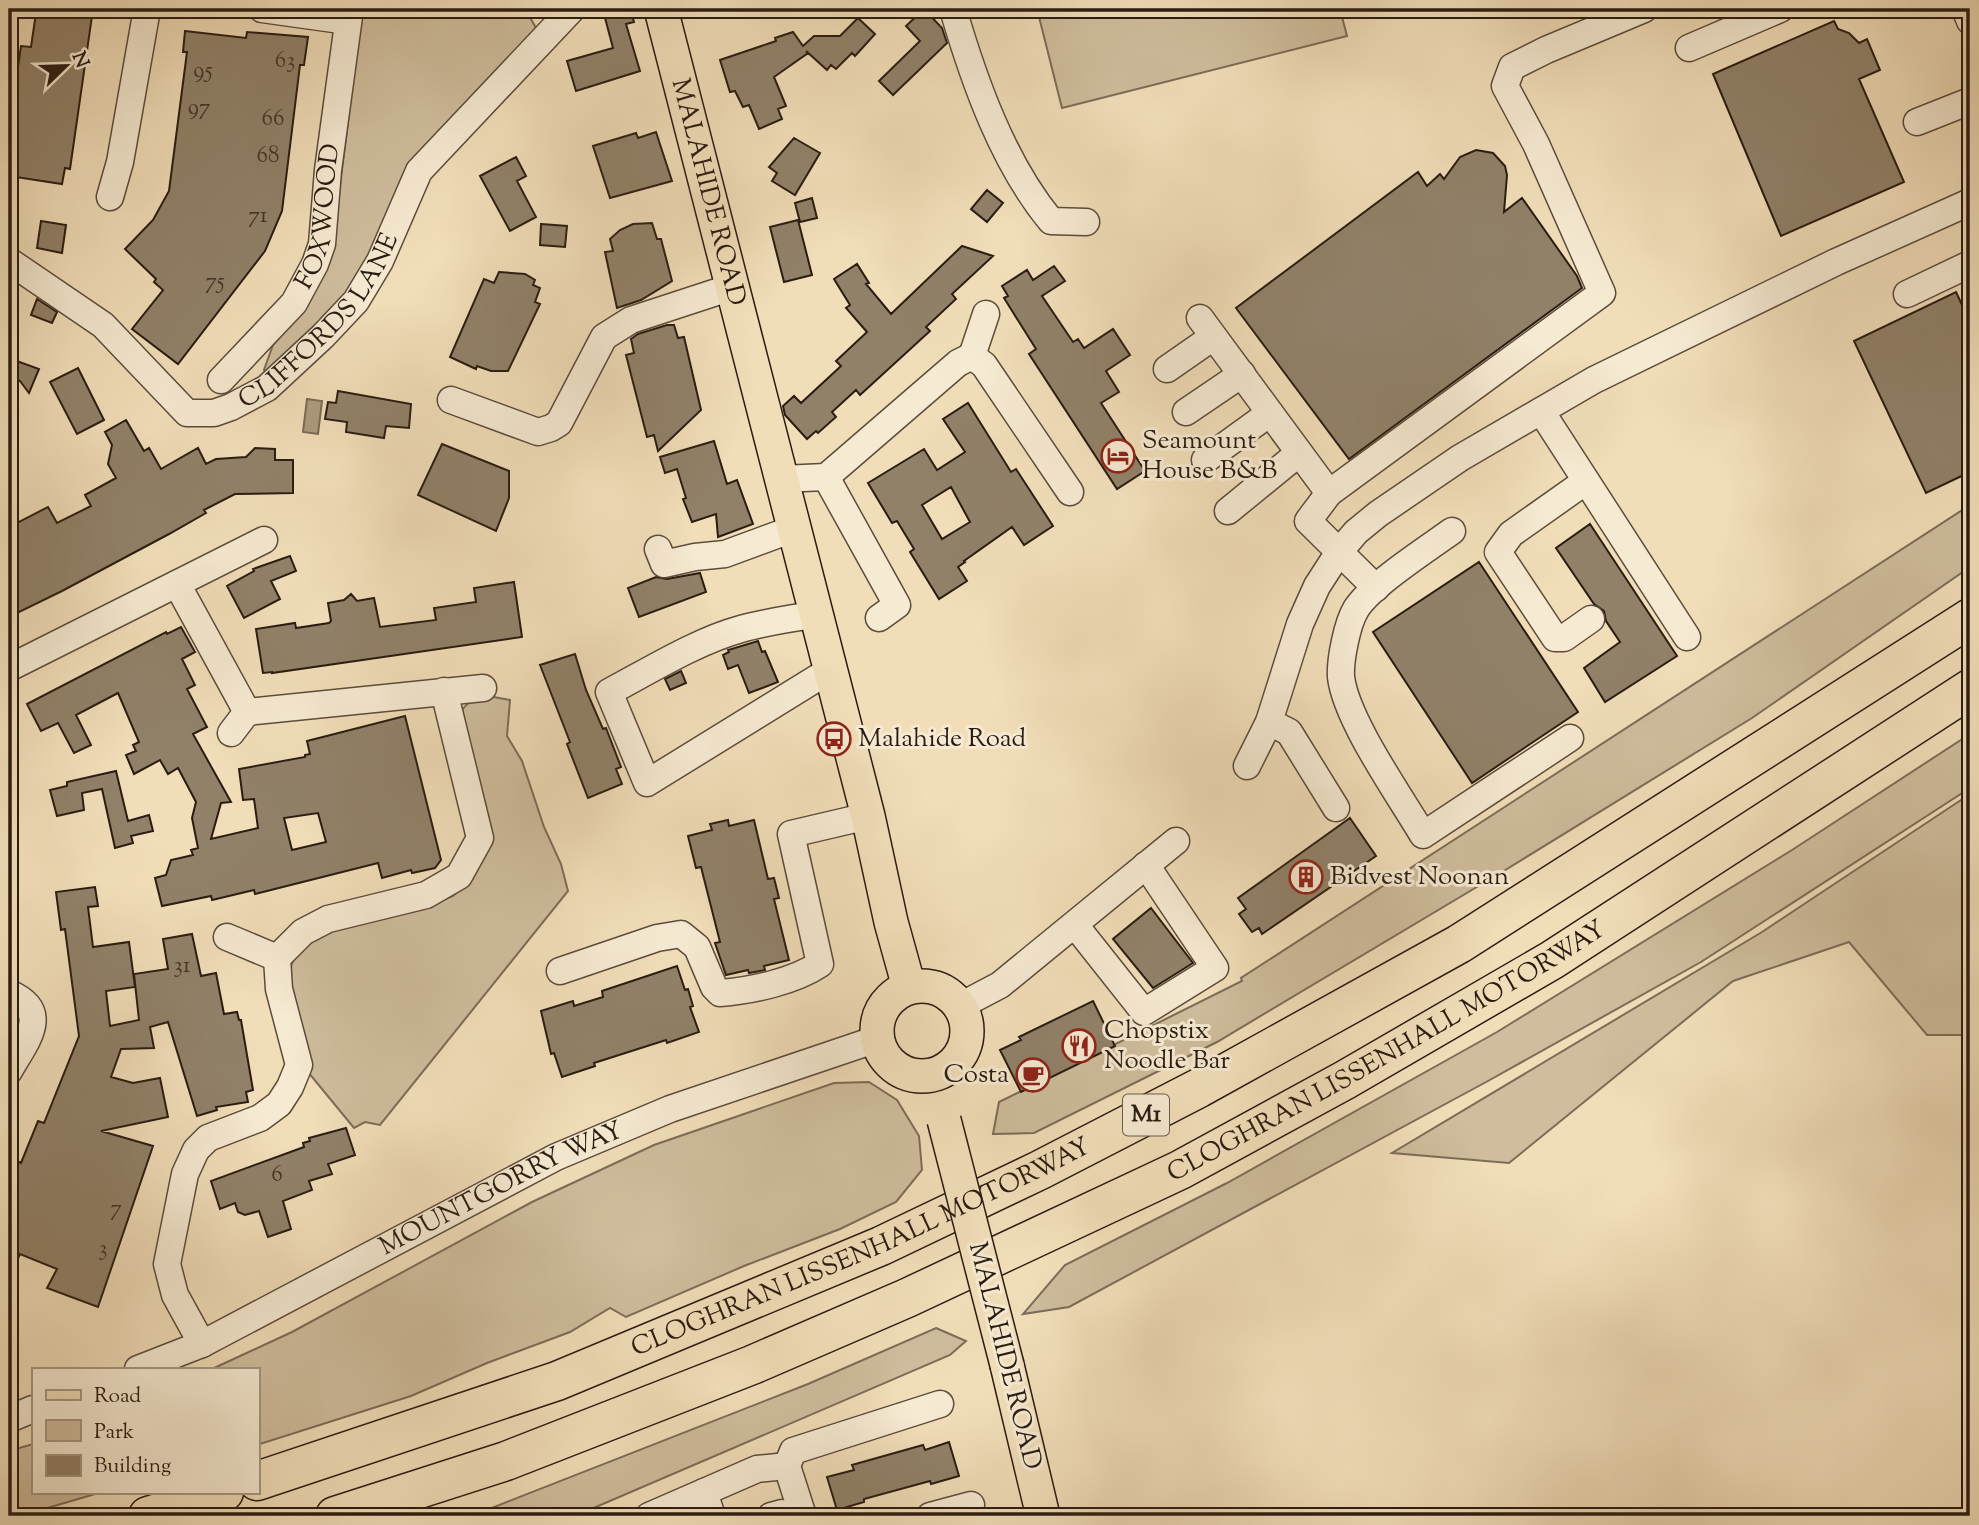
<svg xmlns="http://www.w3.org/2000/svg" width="1979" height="1525" font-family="'Sorts Mill Goudy',serif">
<rect width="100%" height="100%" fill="#f1deb9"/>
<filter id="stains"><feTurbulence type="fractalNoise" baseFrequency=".00286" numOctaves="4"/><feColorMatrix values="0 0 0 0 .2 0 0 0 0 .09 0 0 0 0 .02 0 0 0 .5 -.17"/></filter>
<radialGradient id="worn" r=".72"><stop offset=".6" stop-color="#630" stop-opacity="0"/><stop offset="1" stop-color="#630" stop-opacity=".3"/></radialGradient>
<path fill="#cfbd9d" stroke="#7c6c58" stroke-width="2" d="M362 9H525L539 33 504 67 356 287 269 374 264 370 273 345 301 313 338 202Z
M1037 9H1340L1347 36 1062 108Z
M1970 505V567L1752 718 1507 869 1217 1042 1034 1133 993 1134 999 1102 1242 981 1241 978Z
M488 696 510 700 507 736 522 761 544 827 561 864 568 891 380 1125 365 1122 354 1128 308 1072 289 975 292 963 299 951 325 930 426 906 453 896 471 879 459 714C467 702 474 698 488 696Z
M1970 734V788L1701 962 1488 1081 1069 1307 1023 1314 1065 1265 1227 1183 1497 1032 1792 850Z
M1970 794V1035H1927L1849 942 1733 981 1509 1163 1392 1153 1762 932Z
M869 1082 897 1100 919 1136 922 1170 896 1202 840 1229 744 1266 626 1317 610 1308 570 1332 487 1363 411 1396 257 1445V1369H212L292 1332 532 1202 654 1145 834 1083Z
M936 1328 966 1341 950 1355 575 1516H471L808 1384Z
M33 1444V1492H102L20 1516H9V1451Z"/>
<path fill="#ad9c80" stroke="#796954" stroke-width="2" d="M307 399 322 401 318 434 303 432Z"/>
<path fill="#918169" stroke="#2a1c12" stroke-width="2" fill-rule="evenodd" d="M67 9H93L70 169 65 168 62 184 9 176V108H12L21 46 31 47 36 13 65 17Z
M623 9H630L634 22 626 24 640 71 576 91 567 61 613 48 604 14Z
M924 9 942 28 947 43 893 95 879 81 920 41 906 26Z
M858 18 875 34 855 56 852 53 836 69 831 65 827 70 806 51 808 53 774 77 786 106 778 109 782 119 759 129 749 105 743 107 735 91 730 92 720 60 776 41 775 38 793 32 803 46 814 36H840Z
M1834 21 1838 29 1849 33 1859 43 1867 39 1880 70 1859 79 1904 182 1781 236 1713 74Z
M185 31 246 38 247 32 308 37 304 65H300L282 211 265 251 178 364 132 329 163 290 154 282 156 279 125 249 153 220 169 191 187 52H183Z
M656 132 672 181 610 198 593 146 636 133 638 138Z
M794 138 820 153 795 195 772 181 777 173 769 167Z
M1476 150 1493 153 1505 166 1507 175 1504 212 1522 198 1577 276 1582 288 1349 459 1236 308 1418 172 1427 186 1440 174 1444 179 1460 157Z
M516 157 526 176 517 181 536 217 510 231 480 176Z
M987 190 1003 203 987 222 971 209Z
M812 198 817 218 800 222 795 203Z
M798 220 812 275 784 282 770 227Z
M41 221 66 225 62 253 37 248Z
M652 223 657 239H661L672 281 641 300 617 308 605 252 613 251 610 239 620 230 633 224Z
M541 224 567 226 565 247 540 245Z
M962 246 993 256 952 294 956 299 926 327 930 331 860 395 856 390 832 412 836 417 818 433 816 431 807 439 785 415 783 406 794 396 801 403 841 366 836 361 867 332 846 308 850 305 834 279 857 264 869 283 866 284 891 314Z
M1054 266 1065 281 1042 296 1073 342 1078 339 1084 348 1113 329 1130 355 1106 371 1119 392 1101 403 1145 471 1117 489 1029 354 1036 349 1004 298 1008 296 1002 286 1027 270 1033 280Z
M499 272 525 274 535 280 533 285 540 288 535 302 540 304 508 371H491L477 366 476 369 450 357 484 279 494 283Z
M1956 292 1970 322V472L1926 493 1854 341Z
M37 299 57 312 52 323 31 315Z
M667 325H674L678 338 684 337 701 410 658 451 654 435 647 437 626 355 634 353 631 339 638 334Z
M14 360 39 369 29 393 20 381 9 376Z
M78 368 104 420 77 434 50 382Z
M338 391 411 404 409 428 386 426 384 438 346 432 347 422 325 419 328 402 336 403Z
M968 403 1011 472 1016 469 1053 526 1024 545 1012 527 964 561 965 562 958 567 967 581 939 599 910 552 914 549 897 521 892 523 868 483 924 449 937 470 965 452 943 419ZM951 487 970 522 942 539 922 505Z
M126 420 144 451 149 448 161 469 198 448 206 464 216 459 246 457 255 448 275 449V460H293V493L235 494 204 510 206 513 169 534 62 591 9 617V527L48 507 57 523 91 506 85 495 116 478 108 464 112 445 105 432Z
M714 441 727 484 737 480 753 524 718 537 716 514 692 522 683 499 686 498 677 469 665 473 660 457Z
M442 444 509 471V498L496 531 418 495Z
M1590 524 1677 656 1605 702 1584 668 1620 642 1606 621 1604 611 1594 604 1556 548Z
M290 556 296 571 271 581 280 599 244 618 227 586 254 571 253 569Z
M1479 562 1578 712 1472 783 1373 632Z
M700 573 706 592 639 617 628 588 656 577 667 579Z
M514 582 522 637 272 673V672L263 673 256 629 295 623 296 628 329 623 331 621 328 603 344 600 351 594 357 601 374 598 380 627 436 620 434 608 476 602 474 588Z
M181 627 195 652 182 659 195 685 187 689 207 727 193 734 231 802 221 803 211 839 258 828 254 799 243 800 239 769 305 757V755L310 754 307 741 405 716 441 860 435 868 412 873 411 870 382 878 378 863 255 894 254 890 212 900 211 896 162 906 155 878 166 875 171 860 193 855 191 850 198 848 192 818 196 802 178 768 168 774 160 760 134 774 126 755 136 751 133 745 139 742 118 693 76 715 91 745 74 753 58 723 41 731 27 704 166 632 167 634ZM318 813 326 842 292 850 284 818Z
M758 641 762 652 765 651 778 682 749 693 738 665 728 669 723 655 729 652 728 650Z
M575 654 586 690 603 729 606 728 621 767 616 769 622 784 588 798 567 744 570 742 540 665Z
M681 671 686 683 670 690 665 679Z
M116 771 128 821 149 815 153 831 131 836 133 843 115 848 102 789 82 793 84 810 57 816 50 790 67 786V782Z
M1350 818 1376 856 1262 934 1259 928 1252 932 1239 914 1246 909 1238 898Z
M728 820 729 826 754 820 768 879 774 878 779 898 774 899 789 960 764 966 765 970 749 973 748 970 726 975 715 943 720 942 701 867 696 868 688 836 712 830 710 824Z
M95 887 98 906 88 907 93 947 129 942 135 987 106 991 110 1026 139 1020 134 974 168 969 163 939 192 934 201 976 216 973 224 1014 237 1012 239 1020H241L253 1090 246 1092 248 1102 216 1107 217 1110 197 1116 168 1022 150 1027 154 1048 121 1049 111 1077 133 1083 160 1078 168 1117 101 1131 153 1146 98 1307 47 1288 57 1269 20 1254 9 1278V1178L15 1160 21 1163 38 1121 44 1123 79 1036 65 929 61 930 56 892Z
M1151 908 1193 963 1153 988 1113 939Z
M677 966 685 990 688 989 693 1006 690 1007 699 1032 667 1043 666 1040 594 1063 595 1066 562 1077 554 1053 551 1054 541 1011 573 1001 574 1006 603 997 602 991Z
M1093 1001 1115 1046 1021 1092 1000 1050 1021 1040 1019 1037Z
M346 1128 355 1155 328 1164 332 1174 309 1181 312 1190 283 1201 291 1229 268 1237 259 1211 245 1215 238 1212 235 1203 220 1209 211 1181 304 1147 303 1143 310 1141 309 1138Z
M949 1442 959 1476 931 1484 930 1481 864 1499V1502L837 1510 827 1477 854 1470 852 1465 923 1445 925 1450Z"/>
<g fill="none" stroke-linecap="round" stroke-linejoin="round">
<defs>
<g id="minor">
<path d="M262 9 348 21"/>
<path d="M953 9C974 81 1003 163 1051 221L1086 222"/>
<path d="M1965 9 1970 21"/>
<path d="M1689 48 1780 9"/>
<path d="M1917 122 1970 101"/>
<path d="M110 197 120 162 147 9"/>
<path id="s1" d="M9 261 103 325 187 413H214L231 407 267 388 323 336 356 301 380 261 419 171 572 9"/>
<path d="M1907 294 1970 264"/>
<path d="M1200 318 1329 493"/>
<path d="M972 356 986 314"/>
<path d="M1167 369 1213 337"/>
<path id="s2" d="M221 380 294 303 315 264 322 244 328 170 350 9"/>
<path d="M451 400 538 432 551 428 559 423 604 337 631 320 732 287"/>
<path d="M1541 411 1687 637"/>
<path d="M1186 412 1242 374"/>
<path d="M1205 460 1270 413"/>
<path d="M826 477 897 605 879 618"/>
<path d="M781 479 826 477 958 363 972 356 984 365 1070 492"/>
<path d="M1586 481 1511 534 1498 552 1555 638H1564L1591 619"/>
<path d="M1228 511 1299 453"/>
<path d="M1452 531C1427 549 1371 585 1356 609 1347 624 1340 660 1341 677 1346 720 1400 796 1423 835L1570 738"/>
<path d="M658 549 664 564 695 557 725 554 793 529"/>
<path d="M177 584 247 712 483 688"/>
<path d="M1376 588 1308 521 1329 493 1602 293 1536 144 1505 86 1512 67 1546 50 1644 9"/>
<path d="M816 614C791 619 765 622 741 629 697 641 649 671 609 692L647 783 817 678H832"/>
<path d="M9 668 264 540"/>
<path d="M1269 722 1289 732 1336 808"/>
<path d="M231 733 247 712"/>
<path d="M1247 766 1269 722 1300 624 1317 586 1339 552 1356 532 1378 514 1460 458 1594 380 1836 262 1970 202"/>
<path d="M1075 925 1144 1012 1215 968 1146 865"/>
<path d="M227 937 277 958"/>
<path d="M560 971 657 938 681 934 697 947 714 987 720 993C751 991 795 981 820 964L791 834 868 816"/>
<path d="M9 993C53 1012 25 1042 9 1071"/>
<path d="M960 1006 1000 985 1176 841"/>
<path d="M202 1344 175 1295 167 1264 185 1174 196 1150 208 1138 260 1118 279 1104 290 1087 299 1065 279 989 277 958 303 932 328 919 426 895 459 876 480 838 444 691"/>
<path id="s3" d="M138 1369 202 1344 556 1157 670 1109 877 1039"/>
<path d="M9 1419 33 1409"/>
<path d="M704 1492 712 1516"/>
<path d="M649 1516 757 1469 787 1466"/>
<path d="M771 1516 782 1513"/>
<path d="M803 1516 787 1466 793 1451 940 1404"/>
<path d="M930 1516 971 1505"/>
</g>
<g id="major">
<path id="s4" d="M661 9 868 816 891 922 909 987"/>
<circle cx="922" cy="1031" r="45"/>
<path d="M1007 1365 1043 1516"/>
</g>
<g id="highway">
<path id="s5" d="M257 1481 557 1381 881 1246 1040 1170 1199 1088 1459 944 1970 618"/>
<path d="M148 1516 224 1492"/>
<path id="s6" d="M335 1516 506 1461 752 1365 907 1298 1180 1170 1345 1080 1552 960 1970 689"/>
</g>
</defs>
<use href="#minor" stroke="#5c4c3c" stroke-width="29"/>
<use href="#major" stroke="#2a1c12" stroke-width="36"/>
<use href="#highway" stroke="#2a1c12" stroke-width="41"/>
<use href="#minor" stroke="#f6ead2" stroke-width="26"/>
<use href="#major" stroke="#f1deb9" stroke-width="33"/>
<use href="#highway" stroke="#f1deb9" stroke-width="38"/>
<defs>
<path id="major-bridge" d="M944 1120 1007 1365"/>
</defs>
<use href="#major-bridge" stroke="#2a1c12" stroke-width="36" stroke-linecap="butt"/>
<use href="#major-bridge" stroke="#f1deb9" stroke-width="33"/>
</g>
<defs>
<symbol id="hotel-ring" viewBox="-11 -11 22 22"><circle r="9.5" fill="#f6ead2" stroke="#8f2418" stroke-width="1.5"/><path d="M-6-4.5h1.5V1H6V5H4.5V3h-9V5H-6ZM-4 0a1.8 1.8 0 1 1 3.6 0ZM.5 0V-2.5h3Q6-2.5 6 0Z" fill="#8f2418"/></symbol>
<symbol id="bus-ring" viewBox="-11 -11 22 22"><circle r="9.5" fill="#f6ead2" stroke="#8f2418" stroke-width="1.5"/><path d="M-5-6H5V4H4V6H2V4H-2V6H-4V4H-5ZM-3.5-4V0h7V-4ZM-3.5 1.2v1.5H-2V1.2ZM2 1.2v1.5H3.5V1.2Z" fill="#8f2418"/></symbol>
<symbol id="building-ring" viewBox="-11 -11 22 22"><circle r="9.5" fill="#f6ead2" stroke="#8f2418" stroke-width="1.5"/><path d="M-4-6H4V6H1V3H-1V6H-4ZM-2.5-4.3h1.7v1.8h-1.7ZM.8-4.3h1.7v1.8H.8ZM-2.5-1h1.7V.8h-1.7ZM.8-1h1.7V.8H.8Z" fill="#8f2418"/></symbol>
<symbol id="restaurant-ring" viewBox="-11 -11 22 22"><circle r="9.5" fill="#f6ead2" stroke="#8f2418" stroke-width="1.5"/><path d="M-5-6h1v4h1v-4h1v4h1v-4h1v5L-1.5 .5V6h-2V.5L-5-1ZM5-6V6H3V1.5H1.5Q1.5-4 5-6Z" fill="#8f2418"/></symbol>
<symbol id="cafe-ring" viewBox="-11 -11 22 22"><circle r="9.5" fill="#f6ead2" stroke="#8f2418" stroke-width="1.5"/><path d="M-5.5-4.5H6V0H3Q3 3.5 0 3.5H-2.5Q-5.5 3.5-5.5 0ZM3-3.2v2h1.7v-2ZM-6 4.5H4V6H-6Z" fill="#8f2418"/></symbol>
</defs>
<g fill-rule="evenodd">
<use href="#hotel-ring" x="1099" y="437" width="38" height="38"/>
<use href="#bus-ring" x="815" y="720" width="38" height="38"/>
<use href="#building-ring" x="1287" y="858" width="38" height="38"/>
<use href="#restaurant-ring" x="1060" y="1027" width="38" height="38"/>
<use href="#cafe-ring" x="1014" y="1056" width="38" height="38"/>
</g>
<g text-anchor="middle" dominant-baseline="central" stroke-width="6" stroke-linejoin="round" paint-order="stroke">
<g font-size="23" fill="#443528">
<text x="285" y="61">63</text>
<text x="203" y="71">95</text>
<text x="199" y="108">97</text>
<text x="273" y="119">66</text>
<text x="268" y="156">68</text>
<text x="258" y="216">71</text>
<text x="215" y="282">75</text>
<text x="182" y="966">31</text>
<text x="277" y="1175">6</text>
<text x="116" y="1209">7</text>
<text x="103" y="1249">3</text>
</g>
<rect fill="#f6ead2" stroke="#675a4c" stroke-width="2" x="1123" y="1094.5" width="46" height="41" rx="5"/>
<g font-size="24" font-weight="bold" fill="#2a1c12">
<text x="1146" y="1115">M1</text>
</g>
<g font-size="26" fill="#2a1c12" stroke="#f6ead2">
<text stroke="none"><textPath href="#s4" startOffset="189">MALAHIDE ROAD</textPath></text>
<text stroke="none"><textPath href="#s2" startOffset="198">FOXWOOD</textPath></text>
<text stroke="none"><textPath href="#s1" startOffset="406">CLIFFORDS LANE</textPath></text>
<text stroke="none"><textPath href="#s6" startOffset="1152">CLOGHRAN LISSENHALL MOTORWAY</textPath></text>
<text stroke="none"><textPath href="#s3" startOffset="406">MOUNTGORRY WAY</textPath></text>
<text stroke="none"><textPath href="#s5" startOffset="648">CLOGHRAN LISSENHALL MOTORWAY</textPath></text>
<text transform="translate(1004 1356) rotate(76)">MALAHIDE ROAD</text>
</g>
<g font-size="26" fill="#2a1c12" stroke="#f6ead2" text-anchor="start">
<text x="1142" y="441">Seamount<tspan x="1142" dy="30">House B&amp;B</tspan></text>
<text x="858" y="739">Malahide Road</text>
<text x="1330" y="877">Bidvest Noonan</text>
<text x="1104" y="1031">Chopstix<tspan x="1104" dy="30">Noodle Bar</tspan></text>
<text x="1009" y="1075" text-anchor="end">Costa</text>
</g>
</g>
<rect width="1979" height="1525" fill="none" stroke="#f1deb9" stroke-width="35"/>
<rect x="10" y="10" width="1958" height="1504" fill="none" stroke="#2a1c12" stroke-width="3.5"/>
<rect x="18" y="18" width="1944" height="1490" fill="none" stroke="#2a1c12" stroke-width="2"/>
<rect x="32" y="1368" width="228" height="126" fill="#f6ead2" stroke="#a49885" stroke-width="2"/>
<rect x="46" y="1390" width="35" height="10" fill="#f1deb9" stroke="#a49885" stroke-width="2"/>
<text x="94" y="1402" font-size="21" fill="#2a1c12">Road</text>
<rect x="46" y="1420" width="35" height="21" fill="#cfbd9d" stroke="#a49885" stroke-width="2"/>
<text x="94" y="1438" font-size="21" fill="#2a1c12">Park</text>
<rect x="46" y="1455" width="35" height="21" fill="#918169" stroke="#a49885" stroke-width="2"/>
<text x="94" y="1472" font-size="21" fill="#2a1c12">Building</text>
<g transform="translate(66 66) rotate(67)" stroke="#f6ead2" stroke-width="5" paint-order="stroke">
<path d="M0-5L12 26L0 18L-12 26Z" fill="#2a1c12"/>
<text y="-10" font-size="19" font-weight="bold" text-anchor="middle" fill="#2a1c12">N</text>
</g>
<rect width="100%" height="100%" filter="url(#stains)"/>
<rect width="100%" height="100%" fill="url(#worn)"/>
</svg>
